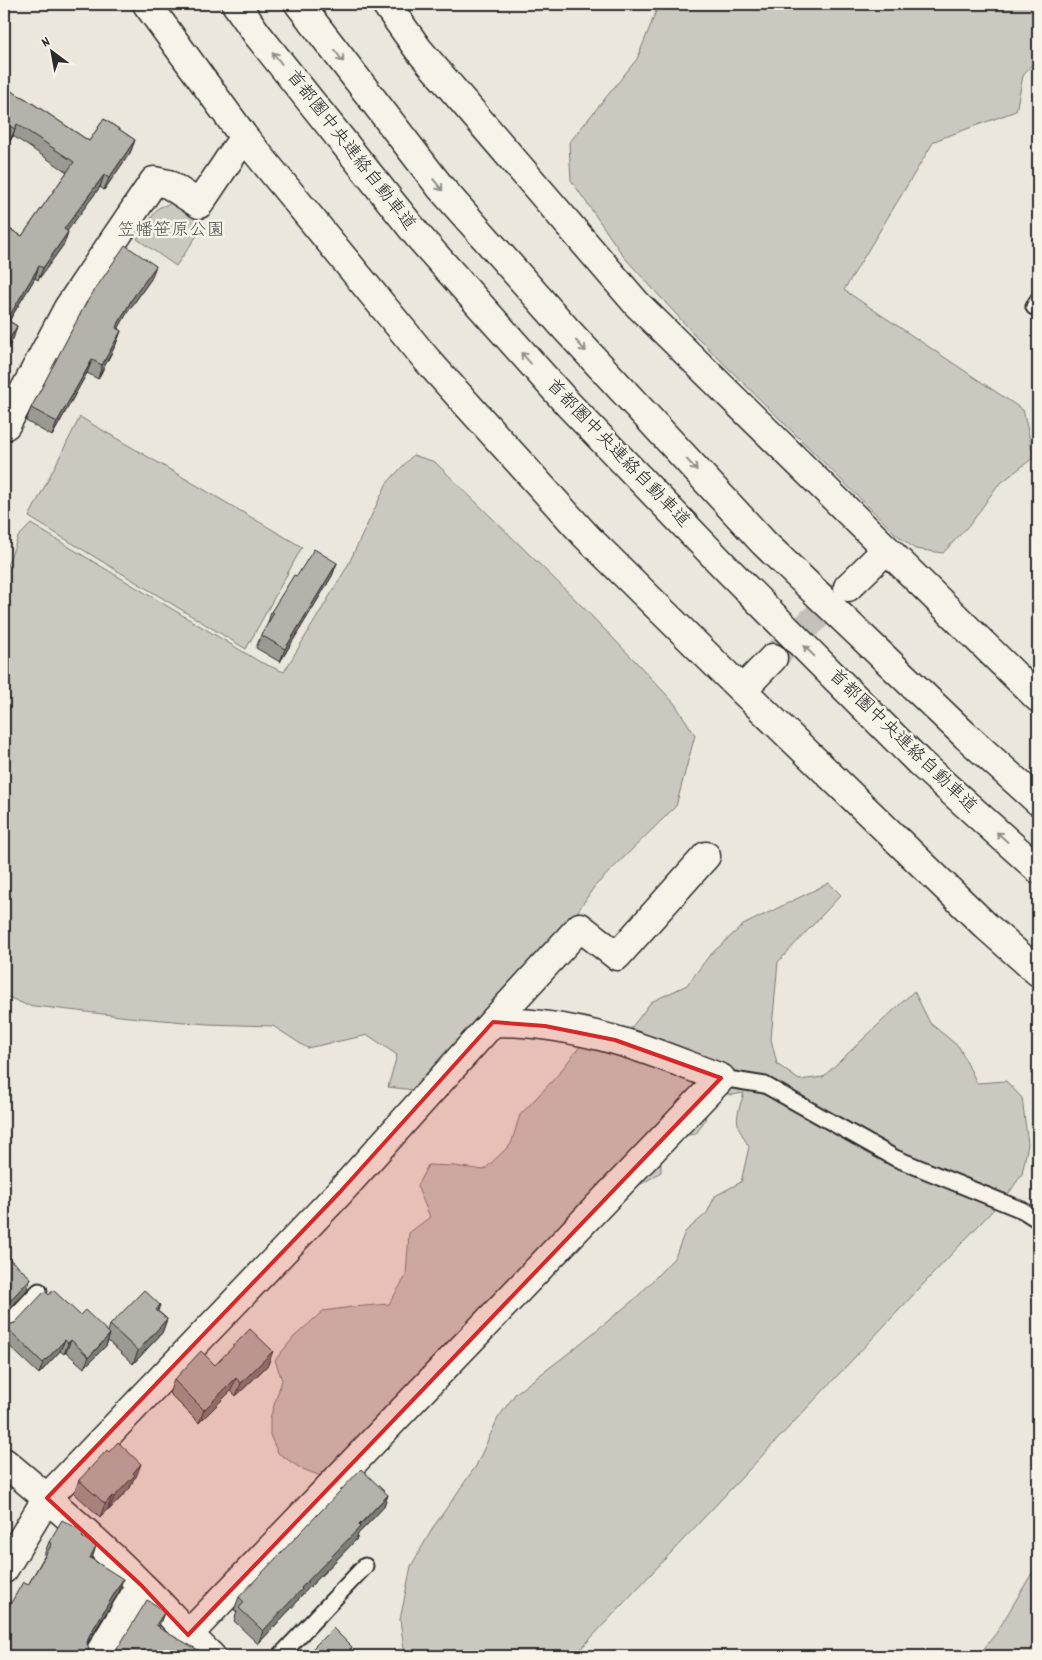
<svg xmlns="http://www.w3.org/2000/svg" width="1042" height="1660" font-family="Dekko,'Klee One',sans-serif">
<rect width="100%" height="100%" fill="#ebe7dd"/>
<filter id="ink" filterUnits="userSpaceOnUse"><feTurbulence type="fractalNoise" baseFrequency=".02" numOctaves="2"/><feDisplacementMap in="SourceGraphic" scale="10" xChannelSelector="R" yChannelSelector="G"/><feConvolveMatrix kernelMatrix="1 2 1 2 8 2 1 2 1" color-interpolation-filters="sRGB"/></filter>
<g filter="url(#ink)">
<path fill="#cbc8bf" stroke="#7b7a75" d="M659 4H1038V56L1023 76 1016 111 934 141 844 290 1023 410 1034 457 997 486 972 522 943 553 915 549 896 534 694 334 624 257 571 180 569 143 637 59Z
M171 203 205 224 176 266 137 239 158 208Z
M80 417 302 547 246 649 29 517Z
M413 455 435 462 577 601 638 664 675 704 695 735 676 806 594 887 568 926 414 1090 388 1087 397 1055 368 1035 307 1048 273 1026 207 1024 129 1017 26 1005 4 995V574L18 537 31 524 260 662 284 672 347 567 387 483Z
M829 883 841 895 778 962 771 1039 777 1064 799 1080 823 1077 914 991 930 1023 959 1047 977 1083 1006 1081 1022 1098 1028 1144 1022 1174 1009 1193 574 1656H405L400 1620 411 1566 434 1526 476 1466 498 1418 516 1393 565 1356 636 1298 675 1257 685 1232 707 1213 715 1196 741 1182 749 1147C734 1121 735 1121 744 1093L731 1095 721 1092 710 1101 705 1120 696 1134 674 1137 661 1150V1172L643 1183 618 1192 570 1258 326 1478 300 1468 278 1453 270 1435V1418L282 1380 275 1360 294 1337 323 1311 352 1307 389 1304 406 1276 409 1233 430 1217 417 1186 428 1165 454 1166 484 1170 511 1144 520 1115 556 1077 581 1045 629 1031 651 1002 687 985 709 956 743 925Z
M1038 1563V1656H978L997 1632Z"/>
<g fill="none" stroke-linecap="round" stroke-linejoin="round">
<path stroke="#c5c1b9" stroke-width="28" stroke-dasharray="28 14" stroke-linecap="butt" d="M773 658 845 590"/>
<defs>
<path id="service" d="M1034 307 1038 300
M721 1078 765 1085 895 1158 1022 1210 1038 1220
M4 1328 39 1291
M280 1656 365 1566"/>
<path id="minor" d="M147 4 244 137 427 360 586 536 742 690 986 926 1038 972
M4 426 6 425 68 308 154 181 168 184 199 204 244 137
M848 587 886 550
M742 690 773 658
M493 1022 580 927 617 956 706 856
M4 1462C51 1501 98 1541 141 1585 165 1608 187 1634 211 1656
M4 1569 47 1498 340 1192 493 1022C533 1022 575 1029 615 1040 651 1050 686 1065 721 1078L188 1635
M98 1656 141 1585"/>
<path id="tertiary" d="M386 4 418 49 637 304 1038 698"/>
<path id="motorway" d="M236 4 257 34 419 237 568 404 727 569 919 762 1038 869
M299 4 441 188 566 329 764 543 966 736 1038 801"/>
</defs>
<use href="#service" stroke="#2b2b2b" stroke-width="19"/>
<use href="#minor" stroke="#2b2b2b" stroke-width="31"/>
<use href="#tertiary" stroke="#2b2b2b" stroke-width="31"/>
<use href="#motorway" stroke="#2b2b2b" stroke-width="31"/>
<use href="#service" stroke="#f7f3e8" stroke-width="15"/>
<use href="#minor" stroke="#f7f3e8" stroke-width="28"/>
<use href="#tertiary" stroke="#f7f3e8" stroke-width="28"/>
<use href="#motorway" stroke="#f7f3e8" stroke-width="28"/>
</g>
<path fill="#9c9993" stroke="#2b2b2b" d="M4 90 8 92 9 90 26 99 89 141 104 119 135 140 130 153 104 190 100 187 67 231 68 232 64 244 38 280 35 278 9 321 17 326 13 339 4 354V226L22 236 67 172 13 136 10 141 4 138Z
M151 279 127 313 118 329 121 331 116 344 98 379 87 373 52 436 26 421 31 408Z
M337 563 332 576 280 662 256 648 261 635 267 626 271 612 297 576Z
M49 1295 80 1315 108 1332 110 1325 160 1305 158 1311 167 1319 162 1333 133 1364 108 1341 106 1346 84 1368 66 1352 64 1354 60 1351 39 1374 4 1341V1324L7 1325 15 1323Z
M215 1365H268L236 1396 231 1391 199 1423 169 1393 174 1380Z
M136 1477 133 1480 130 1488 109 1510 108 1509 100 1517 74 1493 79 1480Z
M388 1495 383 1508 358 1534 356 1540 299 1598 297 1602 258 1644 234 1621 237 1612 234 1610 239 1597Z
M83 1537 91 1560 119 1592 87 1644 89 1650 28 1585 45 1555H44L49 1542Z"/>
<path fill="#7f7d78" stroke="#2b2b2b" d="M17 124 13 136 10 141 15 129Z
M135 140 130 153 104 190 109 178Z
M104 175 100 187 60 241 64 229Z
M68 232 64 244 38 280 43 268Z
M39 266 35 278 4 329 7 320Z
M156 266 151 279 127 313 111 342 116 328 132 299Z
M17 326 13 339 4 354V349Z
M121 331 116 344 98 379 102 365Z
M92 360 87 373 52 436 57 422Z
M337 563 332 576 280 662 285 649Z
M31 1278 27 1290 4 1315V1307Z
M167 1319 162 1333 133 1364 138 1351Z
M110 1334 106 1346 84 1368 89 1357Z
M65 1340 60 1351 39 1374 43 1363Z
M71 1340 66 1352 64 1354 68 1343Z
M273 1351 268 1365 236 1396 241 1383Z
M236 1378 231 1391 199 1423 204 1410Z
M141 1464 136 1477 133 1480 130 1488 109 1510 114 1497 133 1473Z
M388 1495 383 1508 358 1534 356 1540 299 1598 297 1602 258 1644 263 1631 301 1588Z
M112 1496 108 1509 100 1517 105 1504Z
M96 1546 92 1559 85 1571 90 1558Z
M123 1579 119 1592 84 1648 89 1636Z
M164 1613 159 1626 152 1638 156 1625Z
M352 1647 348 1656H343Z"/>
<path fill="#b5b2ab" stroke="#2b2b2b" d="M4 90 8 92 9 90 26 99 89 141 104 119 135 140 109 178 104 175 64 229 68 232 43 268 39 266 7 320 17 326 4 349V226L22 236 74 162 17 124 15 129 4 123Z
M125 245 156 266 132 299 116 328 121 331 102 365 92 360 57 422 31 408 86 303Z
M314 549 337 563 285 649 261 635 274 613 271 612 294 575 297 576Z
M4 1254 31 1278 4 1307Z
M53 1290 80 1315 85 1310 110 1334 89 1357 71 1340 68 1343 65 1340 43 1363 4 1325V1324L7 1325 15 1323 45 1291 49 1295Z
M144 1290 160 1305 156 1310 167 1319 138 1351 110 1325Z
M250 1329 273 1351 241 1383 236 1378 204 1410 174 1380 201 1351 215 1365Z
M118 1442 141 1464 133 1473 135 1475 114 1497 112 1496 105 1504 79 1480 107 1450 109 1452Z
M361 1469 388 1495 359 1525 360 1527 301 1588 302 1589 263 1631 239 1608 244 1602 239 1597Z
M62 1520 77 1528 84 1535 82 1537 96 1546 90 1558 123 1579 89 1636 87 1643 89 1650 94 1656H4V1615L23 1582 28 1585 52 1544 49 1542Z
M147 1600 156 1605 164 1613 156 1625 160 1627 159 1628 200 1651 197 1656H111L116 1651Z
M333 1628 352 1647 343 1656H305Z"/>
<defs><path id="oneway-shaft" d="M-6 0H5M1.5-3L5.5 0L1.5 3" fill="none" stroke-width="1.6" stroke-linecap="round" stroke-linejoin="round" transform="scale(1.25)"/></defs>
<g stroke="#918f8a">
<use href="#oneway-shaft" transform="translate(339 56) rotate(53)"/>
<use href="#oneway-shaft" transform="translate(277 58) rotate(-128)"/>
<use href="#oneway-shaft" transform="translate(438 185) rotate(51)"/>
<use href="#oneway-shaft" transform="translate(581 346) rotate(47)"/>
<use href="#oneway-shaft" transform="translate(526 358) rotate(-132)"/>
<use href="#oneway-shaft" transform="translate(692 465) rotate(47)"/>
<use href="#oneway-shaft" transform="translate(809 651) rotate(-135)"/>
<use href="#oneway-shaft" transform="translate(1002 837) rotate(-138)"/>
</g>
</g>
<path fill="#d62828" fill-opacity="0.2" stroke="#d62828" stroke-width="4" stroke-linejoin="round" d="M493 1022 545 1026 615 1040 721 1078 188 1635 141 1585 47 1498 340 1192Z"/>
<g text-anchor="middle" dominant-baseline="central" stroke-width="5" stroke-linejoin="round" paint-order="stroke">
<g font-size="18" fill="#2b2b2b" stroke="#f7f3e8">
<text transform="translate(350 151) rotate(52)">首都圏中央連絡自動車道</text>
<text transform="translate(617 454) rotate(46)">首都圏中央連絡自動車道</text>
<text transform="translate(902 742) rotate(44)">首都圏中央連絡自動車道</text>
</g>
<g font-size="18" fill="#535250" stroke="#f7f3e8">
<text x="171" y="231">笠幡笹原公園</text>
</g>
</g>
<rect width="1042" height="1660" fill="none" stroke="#f7f3e8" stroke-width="20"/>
<rect x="10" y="10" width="1022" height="1640" fill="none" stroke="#2b2b2b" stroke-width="2" filter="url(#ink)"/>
<g transform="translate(52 52) rotate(328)" stroke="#f7f3e8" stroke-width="4" paint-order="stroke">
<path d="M0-4L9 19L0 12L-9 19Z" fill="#2b2b2b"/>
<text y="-8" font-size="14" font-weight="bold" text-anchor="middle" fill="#2b2b2b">N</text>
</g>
</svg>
